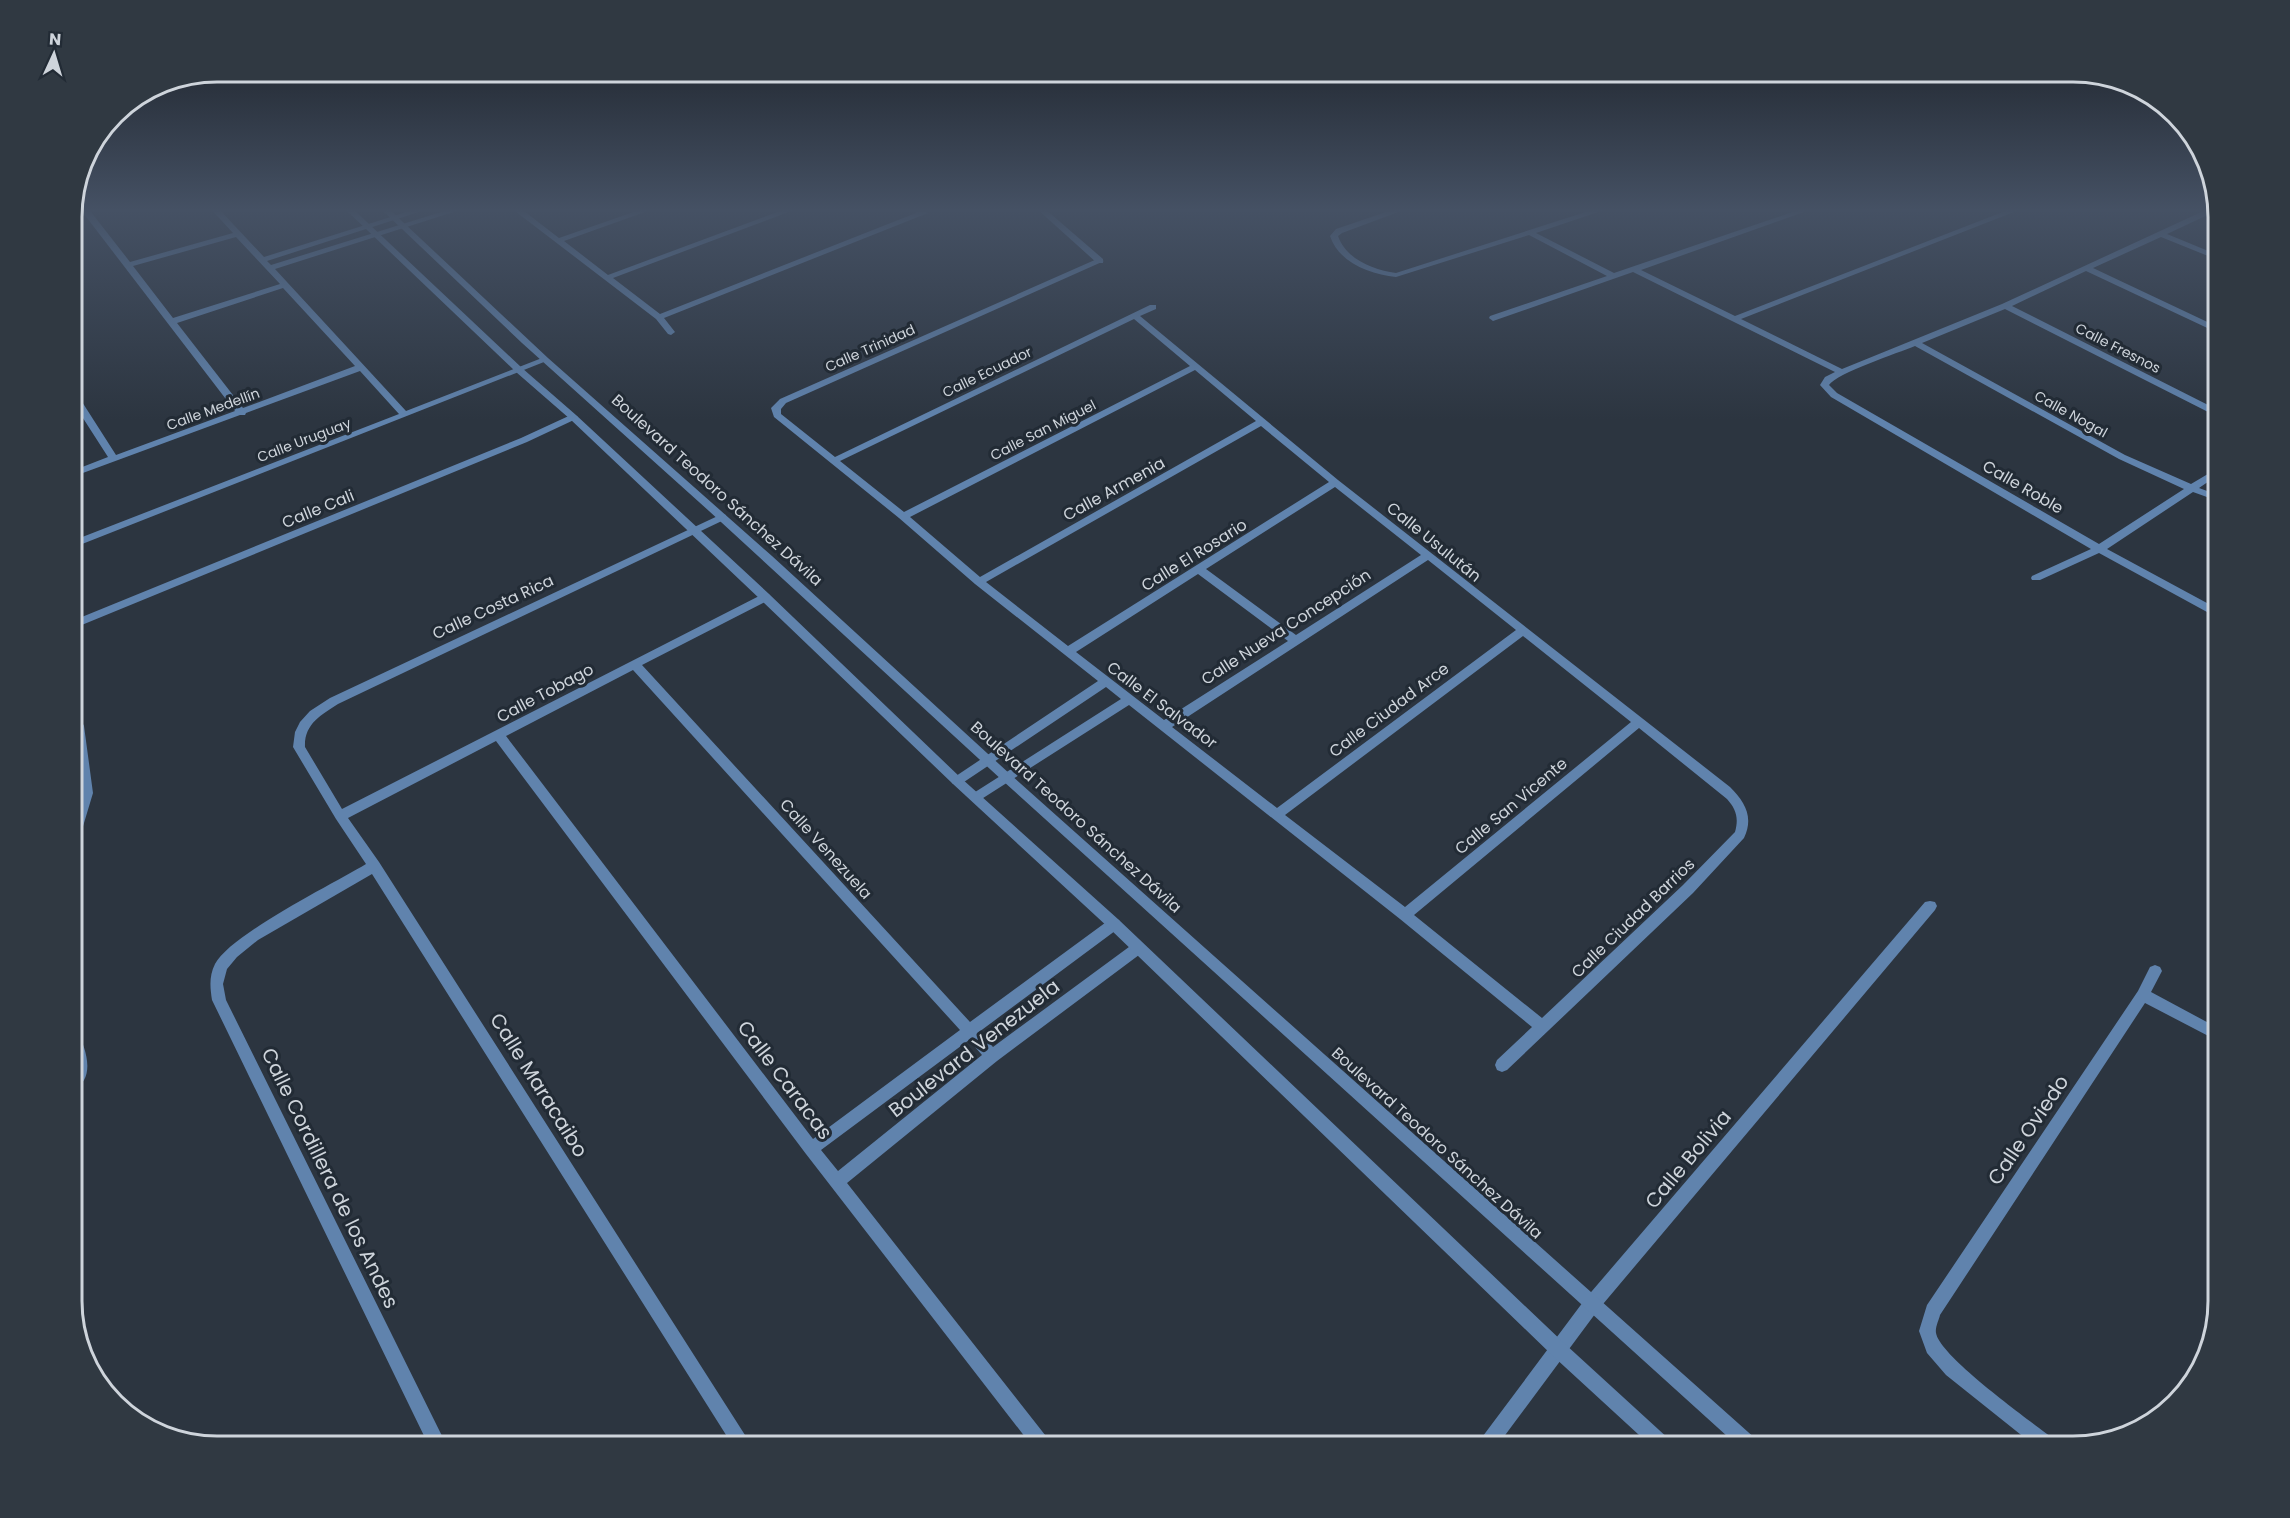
<svg xmlns="http://www.w3.org/2000/svg" width="2290" height="1518" font-family="Poppins,sans-serif">
<rect width="100%" height="100%" fill="#2c3540"/>
<g fill="none" stroke-linecap="round" stroke-linejoin="round">
<path fill="#6083ad" fill-rule="evenodd" d="M1036 208H1044L1103 259V263H1097Z
M1170 208H1212L1208 210H1174Z
M78 722 84 726 93 793 78 843 76 847 72 848V821L81 793 72 727 74 723Z"/>
<path fill="#6083ad" fill-rule="evenodd" d="M88 208H100L91 212 130 262 233 233 210 208H218L264 257 419 208H431L267 261 271 265 454 208H466L275 269 406 411 542 358 549 360 72 548V541L399 414 360 371 246 413 245 415H240L72 477V471L108 457 72 401V391L77 394 116 455 235 411 84 214 72 217V213ZM236 237 280 284 173 318 133 266ZM283 288 355 366 243 408 177 323Z
M511 208H520L559 238 645 208H656L564 241 608 275 788 208H799L613 278 660 314 921 211 928 213 664 318 675 332 671 335 668 334 656 319Z
M1398 208H1409L1342 233 1338 236C1346 259 1373 270 1396 273L1598 208H1610L1536 233 1614 273 1804 208H1815L1641 270 1735 316 2013 208H2024L1741 319 1842 369 2002 304 2210 208H2215L2216 211 2167 234 2218 255V260L2161 237 2093 268 2218 327V333L2086 271 2012 306 2218 410V417L2005 309 1922 343 2125 455 2191 484 2218 468V475L2199 488 2218 495V501L2193 492 2107 549 2218 609V618L2099 553 2040 580H2032L2031 578 2032 576 2091 549 1831 397 1820 385 1825 377 1835 372 1633 272 1493 321 1489 318 1490 316 1607 276 1529 235 1396 277C1370 274 1339 263 1330 236L1336 229ZM1915 346 2119 459 2184 489 2099 544 1837 393 1829 385C1837 373 1898 353 1915 346Z
M1097 259 1104 261 786 403 781 409V414L835 457 1150 305H1156V309L1140 316 1338 480 1730 787C1745 802 1754 817 1744 838L1693 893 1507 1070 1502 1072 1497 1070 1495 1065 1497 1060 1532 1027 1400 919 1129 705 980 800H972L970 797 972 794 1121 699 1106 687 961 784H953L951 781 953 778 1098 681 975 584 899 518 774 417 771 408 780 399ZM1134 319 1190 366 904 512 840 461ZM1195 370 1256 421 980 577 910 517ZM1261 426 1329 482 1068 646 986 582ZM1335 487 1421 555 1296 635 1206 569ZM1428 560 1516 630 1277 808 1172 727ZM1198 574 1288 641 1164 720 1076 652ZM1523 636 1631 722 1405 907 1285 815ZM1639 728 1727 799C1736 809 1739 818 1735 832L1683 885 1542 1018 1414 915Z
M573 414 578 417 576 419 527 442 72 629V621L521 438Z
M722 514 726 515V519L338 704C321 715 304 724 305 747L342 809 765 593 769 594 770 597 769 600 642 665 970 1022 1109 920 1114 918 1119 920 1121 924 1119 928 979 1032 993 1047 1133 944 1138 942 1143 944 1145 948 1143 952 997 1061 847 1183 1049 1440 1052 1446H1032L806 1154 496 741 348 818 379 862 752 1446H733L372 874 258 940 237 957 227 969 223 984 226 1000 447 1446H429L212 1000C210 987 209 976 215 964 231 934 333 884 366 864L336 819 293 747 295 732 300 722 310 711 330 698ZM633 670 960 1030 813 1139 506 736ZM969 1040 982 1055 838 1171 821 1150Z
M72 709 76 710 84 726 82 729 78 730 72 726Z
M1930 901 1935 902 1937 906 1935 910 1598 1310 1497 1446H1477L1480 1440 1586 1298 1925 902Z
M2155 965 2160 967 2162 971 2151 992 2218 1028V1041L2145 1003 1940 1315C1939 1320 1935 1327 1936 1333 1940 1357 2032 1422 2055 1440L2058 1446H2035L1946 1375 1927 1353 1919 1331 1927 1305 2138 991 2150 967Z
M72 1030 77 1031C86 1048 97 1080 72 1090Z"/>
<path fill="#6083ad" fill-rule="evenodd" d="M344 208H352L522 368 576 415 769 594 961 778 1119 920 1565 1344 1670 1440 1673 1446H1651L1553 1356 1109 928 953 784 761 600 570 419 516 372Z
M380 208H388L548 358 772 556 1011 775 1757 1440 1760 1446H1738L1003 781 709 511 522 343Z"/>
</g>
<linearGradient id="sky" x2="0" y2="1"><stop stop-color="#181d23"/><stop offset="0.5" stop-color="#455164"/><stop offset="1" stop-color="#455164" stop-opacity="0"/></linearGradient>
<rect width="2290" height="420" fill="url(#sky)"/>
<g text-anchor="middle" dominant-baseline="central" stroke-width="6" stroke-linejoin="round" paint-order="stroke">
<g font-size="14" fill="#ced4db" stroke="#222b35">
<text transform="translate(870 348) rotate(-24)">Calle Trinidad</text>
<text transform="translate(2118 348) rotate(27)">Calle Fresnos</text>
<text transform="translate(987 372) rotate(-26)">Calle Ecuador</text>
<text transform="translate(213 409) rotate(-20)">Calle Medellín</text>
<text transform="translate(2071 414) rotate(29)">Calle Nogal</text>
<text transform="translate(1043 430) rotate(-27)">Calle San Miguel</text>
<text transform="translate(304 440) rotate(-21)">Calle Uruguay</text>
</g>
<g font-size="16" fill="#ced4db" stroke="#222b35">
<text transform="translate(2023 487) rotate(30)">Calle Roble</text>
<text transform="translate(1114 489) rotate(-29)">Calle Armenia</text>
<text transform="translate(717 490) rotate(42)">Boulevard Teodoro Sánchez Dávila</text>
<text transform="translate(318 509) rotate(-22)">Calle Cali</text>
<text transform="translate(1434 542) rotate(39)">Calle Usulután</text>
<text transform="translate(1194 555) rotate(-32)">Calle El Rosario</text>
<text transform="translate(493 607) rotate(-25)">Calle Costa Rica</text>
<text transform="translate(1286 627) rotate(-33)">Calle Nueva Concepción</text>
<text transform="translate(545 693) rotate(-28)">Calle Tobago</text>
<text transform="translate(1162 705) rotate(37)">Calle El Salvador</text>
<text transform="translate(1389 710) rotate(-37)">Calle Ciudad Arce</text>
<text transform="translate(1511 806) rotate(-40)">Calle San Vicente</text>
<text transform="translate(1076 817) rotate(42)">Boulevard Teodoro Sánchez Dávila</text>
<text transform="translate(826 849) rotate(48)">Calle Venezuela</text>
<text transform="translate(1633 918) rotate(-44)">Calle Ciudad Barrios</text>
<text transform="translate(1437 1143) rotate(42)">Boulevard Teodoro Sánchez Dávila</text>
</g>
<g font-size="20" fill="#ced4db" stroke="#222b35">
<text transform="translate(974 1048) rotate(-38)">Boulevard Venezuela</text>
<text transform="translate(785 1080) rotate(53)">Calle Caracas</text>
<text transform="translate(539 1085) rotate(58)">Calle Maracaibo</text>
<text transform="translate(2028 1130) rotate(-56)">Calle Oviedo</text>
<text transform="translate(1688 1159) rotate(-50)">Calle Bolivia</text>
<text transform="translate(330 1178) rotate(64)">Calle Cordillera de los Andes</text>
</g>
</g>
<path d="M0 0H2290V1518H0ZM217 82H2073A135 135 0 0 1 2208 217V1301A135 135 0 0 1 2073 1436H217A135 135 0 0 1 82 1301V217A135 135 0 0 1 217 82Z" fill="#303942" fill-rule="evenodd"/>
<path fill="none" stroke="#ced4db" stroke-width="3" d="M217 82H2073A135 135 0 0 1 2208 217V1301A135 135 0 0 1 2073 1436H217A135 135 0 0 1 82 1301V217A135 135 0 0 1 217 82Z"/>
<g transform="translate(54 54) rotate(4)" stroke="#222b35" stroke-width="4.5" paint-order="stroke">
<path d="M0-4.5L10 22L0 15L-10 22Z" fill="#ced4db"/>
<text y="-9" font-size="16" font-weight="bold" text-anchor="middle" fill="#ced4db">N</text>
</g>
</svg>
